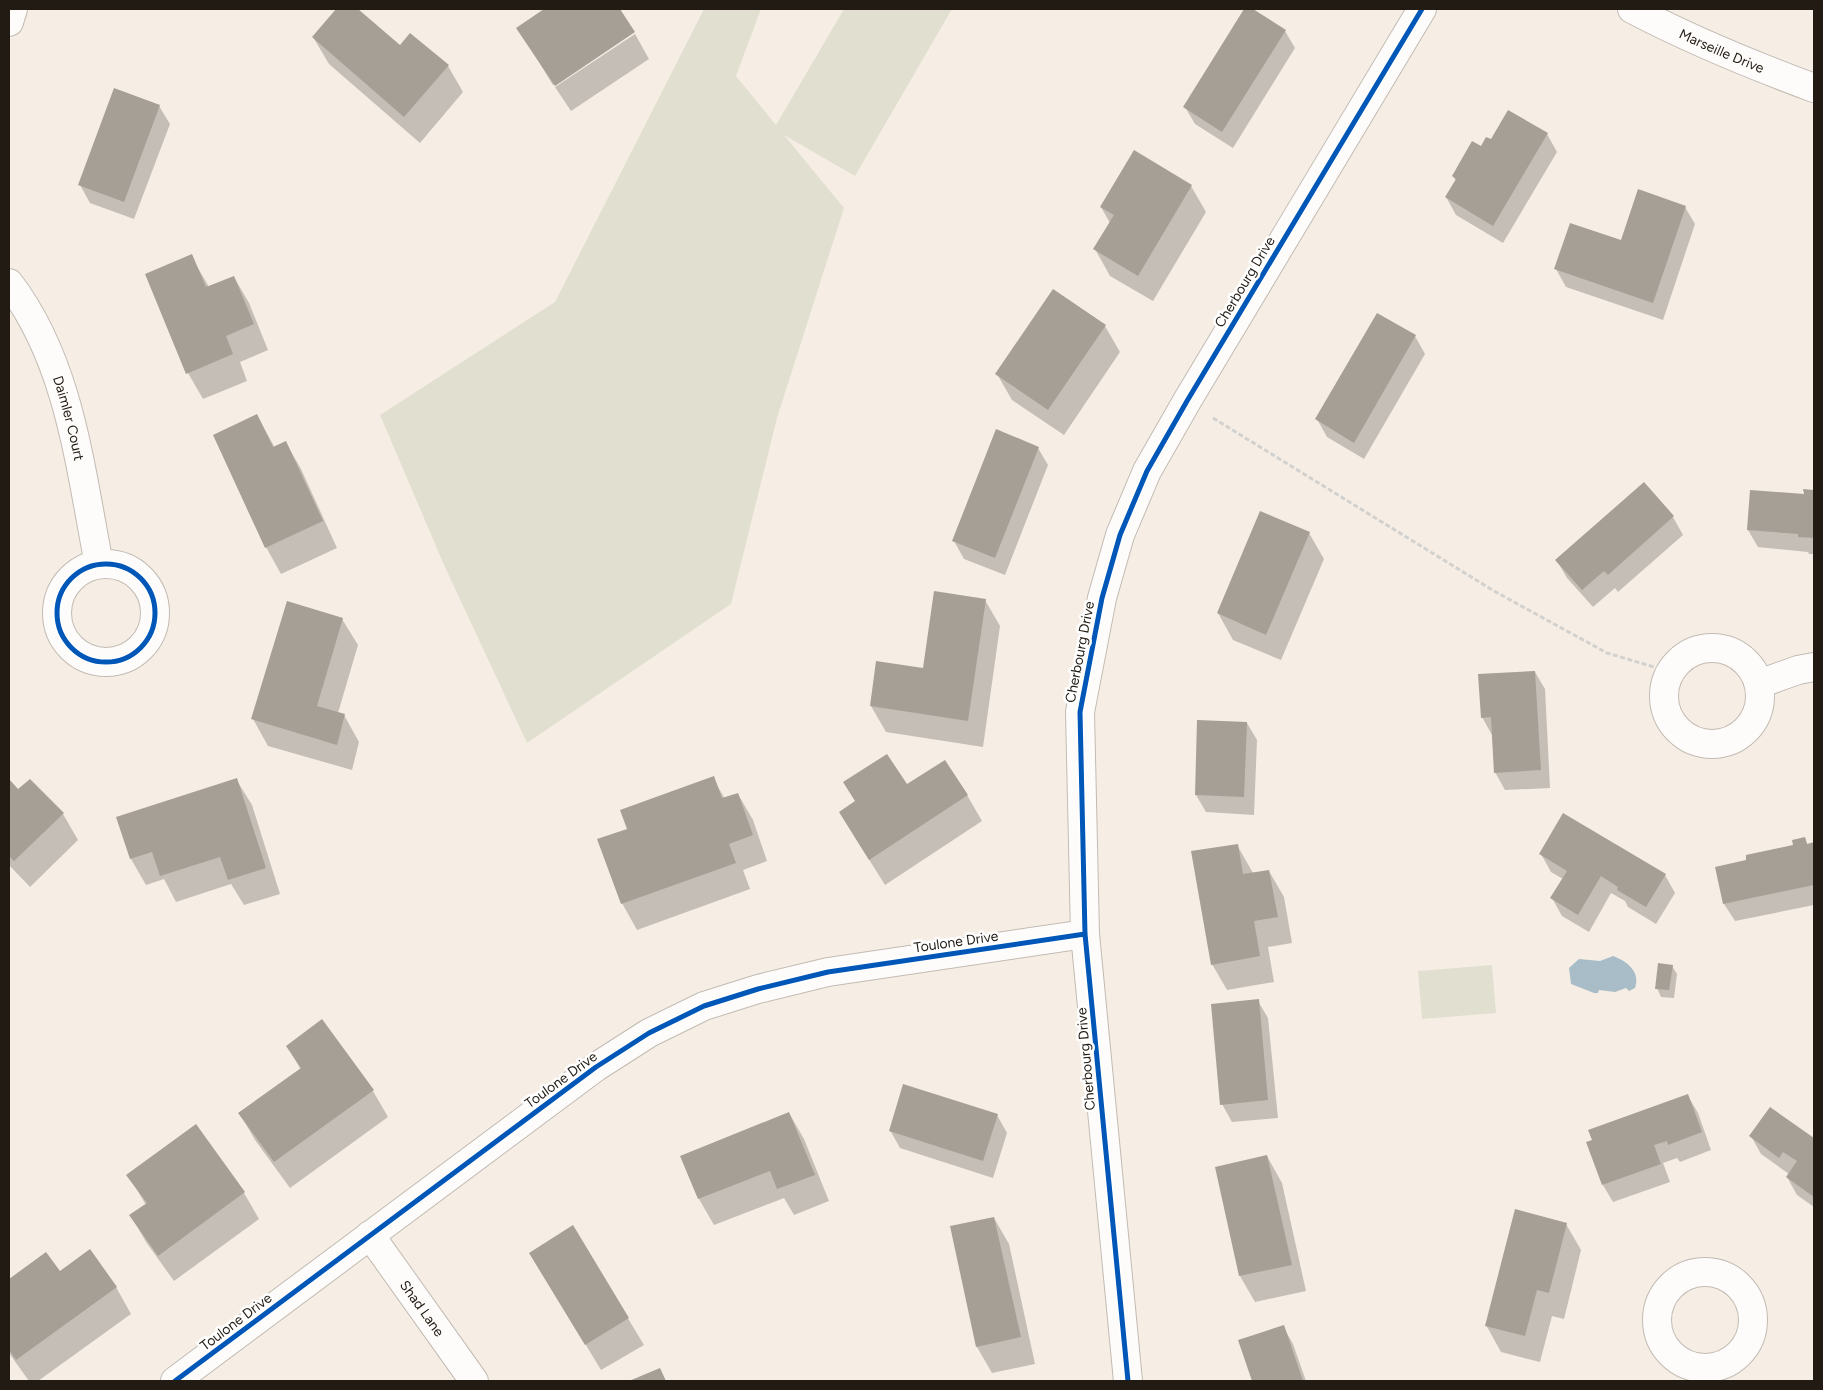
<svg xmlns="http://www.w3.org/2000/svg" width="1823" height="1390" font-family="Figtree,sans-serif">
<rect width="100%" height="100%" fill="#f6eee5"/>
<path fill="#e1e0d0" d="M704 9H761L736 76 776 125 844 9H952L855 176 784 135 844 208 777 418 731 604 527 743 444 565 380 415 555 302Z
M1492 965 1496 1013 1422 1019 1418 971Z"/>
<path fill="#a8bdc7" d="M1613 956C1627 961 1641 972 1635 988L1629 991 1626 988 1615 992 1599 990 1598 993H1594L1571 984 1569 968 1579 959 1600 961Z"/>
<path fill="#0003" d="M338 9H356L400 47 448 66 463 92 420 143 329 64 313 37Z
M547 9H618L633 32 553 85 518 28Z
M1246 9H1250L1285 31 1295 48 1233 148 1195 124 1185 107Z
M635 34 649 59 571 111 555 87Z
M159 106 170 124 134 219 90 203 80 185Z
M1547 134 1557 152 1503 243 1456 215 1446 197 1456 181 1453 176 1491 141Z
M1191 186 1206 212 1153 301 1110 276 1095 249 1110 223 1101 207Z
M1685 207 1695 224 1663 320 1566 287 1556 269 1622 241Z
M191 256 209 287 234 277 249 303 268 350 240 362 247 381 203 399 188 373Z
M1105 326 1120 352 1064 435 1012 400 997 374Z
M1415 336 1425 354 1364 459 1327 437 1317 419Z
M257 415 275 448 286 443 301 469 337 548 281 574 266 547 214 435Z
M1038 448 1048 465 1005 575 964 559 954 541Z
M1644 484 1673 517 1683 535 1618 592 1615 588 1593 607 1567 578 1557 561Z
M1805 491H1814V554H1809L1808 552 1758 547 1748 530 1805 496Z
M1309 533 1324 559 1281 660 1233 640 1218 613Z
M985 600 1000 626 983 747 886 732 871 706 924 669Z
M342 619 358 645 338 713 344 715 359 742 352 770 268 746 253 719Z
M1535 672 1545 689 1550 788 1505 790 1495 772 1492 735 1482 717Z
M1247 723 1257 740 1254 815 1206 812 1196 795Z
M713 778 725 799 738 794 753 820 767 861 743 870 750 889 637 930 622 903 628 829Z
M236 779 252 805 280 894 244 905 231 884 176 902 164 879 146 885 131 859 118 817Z
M9 781 18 791 63 814 78 840 30 887 9 865Z
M907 786 967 795 982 821 885 885 840 813Z
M1805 839 1808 845 1814 843V905L1735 921 1724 904 1716 868 1748 861 1795 846Z
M1237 845 1253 873 1269 871 1284 897 1292 943 1268 947 1274 982 1227 990 1212 964Z
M1541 854 1665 875 1675 893 1656 924 1628 907 1625 901 1611 893 1589 932 1562 916 1552 898 1563 879 1551 872Z
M1672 966 1677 974 1674 998 1661 997 1657 988Z
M1258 1001 1268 1018 1278 1118 1232 1122 1222 1104Z
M287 1046 373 1091 388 1117 290 1188 255 1140 240 1114 301 1070Z
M1688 1096 1698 1113 1711 1150 1680 1162 1677 1158 1663 1163 1670 1182 1613 1202 1603 1185Z
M1771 1109 1814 1140V1207L1797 1195 1787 1177 1789 1174 1761 1154 1751 1136Z
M789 1113 804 1139 829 1201 794 1215 784 1198 714 1225 699 1199 682 1156Z
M997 1115 1007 1133 993 1178 900 1148 890 1130Z
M196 1126 244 1193 259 1219 174 1281 146 1242 131 1216 146 1205 128 1175Z
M1267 1156 1282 1183 1306 1291 1255 1302 1240 1276 1216 1168Z
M994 1218 1009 1244 1035 1364 992 1373 977 1347 951 1227Z
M1566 1224 1581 1250 1564 1319 1552 1316 1540 1362 1501 1352 1486 1325Z
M573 1227 644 1345 601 1370 546 1279Z
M46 1253 60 1272 116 1287 131 1314 38 1381H29L9 1353V1281Z
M1283 1326 1293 1344 1306 1381H1254L1240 1341Z"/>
<path fill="#a69f96" d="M336 9H358L400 45 410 33 449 65 404 117 312 37Z
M544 9H620L635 32 555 86 516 28Z
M1244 9H1253L1286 30 1222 132 1183 107Z
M114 88 160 105 124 202 78 185Z
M1508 110 1548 133 1493 226 1445 197 1456 179 1452 176 1472 141 1481 146 1486 137 1491 139Z
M1134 150 1192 185 1138 276 1093 249 1114 215 1100 207Z
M1638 189 1686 206 1653 303 1554 269 1570 223 1621 240Z
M192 254 206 287 234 276 254 324 226 336 233 354 186 374 145 274Z
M1053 289 1106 325 1048 410 995 374Z
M1377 313 1416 335 1354 443 1315 419Z
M257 414 273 447 286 441 323 521 265 548 213 435Z
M996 429 1039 447 995 558 952 541Z
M1644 482 1674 516 1608 575 1604 571 1582 590 1555 560Z
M1803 489 1814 490V538L1798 537V534L1747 530 1750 490 1804 494Z
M1260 511 1310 532 1266 635 1217 613Z
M934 591 986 599 968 721 870 706 876 661 923 668Z
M287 601 343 618 317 706 345 714 337 745 251 719Z
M1535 671 1541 770 1494 773 1491 717 1481 718 1478 674Z
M1197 720 1247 722 1244 797 1195 795Z
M887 754 907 784 945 760 968 795 869 860 839 812 855 801 843 782Z
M714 776 722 798 738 793 753 835 729 844 736 863 621 904 597 839 627 829 620 810Z
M237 778 266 868 228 880 220 857 160 876 152 852 130 859 116 817Z
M9 779 18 789 30 779 64 813 14 861 9 856Z
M1563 813 1666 874 1646 907 1617 890 1618 887 1601 876 1578 915 1550 898 1567 871 1539 854Z
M1805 837 1807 844 1814 842V885L1723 904 1715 867 1746 860V855L1793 845 1792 840Z
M1238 844 1243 874 1269 870 1278 917 1254 921 1260 956 1211 965 1191 851Z
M1658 963 1673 965 1669 990 1655 989Z
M1259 999 1268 1100 1220 1105 1211 1004Z
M322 1019 374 1090 274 1162 238 1113 301 1068 286 1046Z
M903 1084 998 1114 983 1161 889 1131Z
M1688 1094 1702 1132 1668 1145 1667 1141 1654 1145 1661 1164 1602 1185 1586 1142 1592 1140 1588 1130Z
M1770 1107 1814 1138V1197L1786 1177 1797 1161 1783 1152 1779 1158 1749 1136Z
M789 1112 815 1175 777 1189 770 1171 698 1199 680 1156Z
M196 1124 245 1192 158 1256 129 1215 147 1203 126 1175Z
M1267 1155 1292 1265 1239 1276 1215 1167Z
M1515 1209 1567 1223 1549 1293 1537 1290 1525 1336 1485 1326Z
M994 1217 1021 1337 976 1347 950 1226Z
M573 1225 629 1318 585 1345 529 1253Z
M90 1249 117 1287 16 1360 9 1350V1279L46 1252 60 1271Z
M1284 1325 1303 1381H1252L1238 1340Z
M660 1368 666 1381H629Z"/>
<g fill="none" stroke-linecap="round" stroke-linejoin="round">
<defs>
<g id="street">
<path id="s1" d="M1632 9C1691 40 1752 65 1814 88"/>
<path d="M9 22 13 9"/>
<path id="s2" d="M9 283C70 363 80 468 99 564"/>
<circle cx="106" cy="613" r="49"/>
<circle cx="1712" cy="696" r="48"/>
<path d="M1759 684 1798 670 1814 667"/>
<path id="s3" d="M370 1235 474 1381"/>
<circle cx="1705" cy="1320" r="48"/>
<path d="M175 1381 596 1067 649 1033 704 1006 758 989 828 972 1085 934"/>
<path d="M1128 1381 1085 934 1080 712 1102 598 1120 535 1147 471 1187 401 1422 9"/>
</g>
</defs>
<use href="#street" stroke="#c2bbb3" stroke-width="30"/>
<path stroke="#d3d1ce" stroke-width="3" stroke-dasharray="5 2.5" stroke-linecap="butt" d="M1213 418 1494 591 1607 653 1654 667 1669 675"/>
<use href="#street" stroke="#fefcfb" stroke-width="28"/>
<defs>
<path id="cycleway" d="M57 613a49 49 0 1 1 98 0a49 49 0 1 1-98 0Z
M175 1381 596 1067 649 1033 704 1006 758 989 828 972 1085 934
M1128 1381 1085 934 1080 712 1102 598 1120 535 1147 471 1187 401 1422 9"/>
</defs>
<use href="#cycleway" stroke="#fff" stroke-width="8"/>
<use href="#cycleway" stroke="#0057b8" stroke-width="5"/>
</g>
<g text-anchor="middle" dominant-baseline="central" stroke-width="5" stroke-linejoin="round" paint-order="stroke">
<g font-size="14" fill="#221b13" stroke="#fff">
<text stroke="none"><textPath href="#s1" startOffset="99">Marseille Drive</textPath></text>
<text transform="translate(1245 282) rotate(-59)">Cherbourg Drive</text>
<text stroke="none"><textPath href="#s2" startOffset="149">Daimler Court</textPath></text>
<text transform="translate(1080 652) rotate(-79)">Cherbourg Drive</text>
<text transform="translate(956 942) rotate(-8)">Toulone Drive</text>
<text transform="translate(1086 1059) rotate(-95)">Cherbourg Drive</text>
<text transform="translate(561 1080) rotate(-36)">Toulone Drive</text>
<text stroke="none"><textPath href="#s3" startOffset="90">Shad Lane</textPath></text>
<text transform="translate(236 1322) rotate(-37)">Toulone Drive</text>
</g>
</g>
<rect width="1823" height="1390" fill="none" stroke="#221b13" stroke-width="20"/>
</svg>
